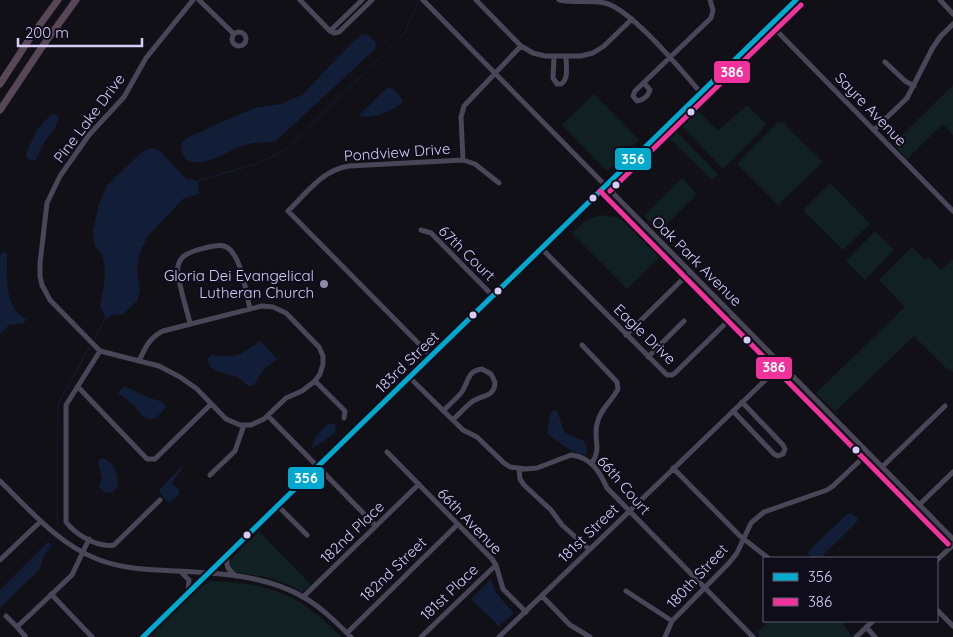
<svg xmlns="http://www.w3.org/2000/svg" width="953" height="637" font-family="Quicksand,sans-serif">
<rect width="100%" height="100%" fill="#111017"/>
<path fill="#112022" d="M953 85V135L943 124 907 159 893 144Z
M594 94 639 140 607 171 562 125Z
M747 105 766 124 761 131 723 169 678 122 694 107 718 131Z
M782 122 786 123 787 127 823 162 778 205 737 164 777 123Z
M671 129 675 130 718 174 712 180 665 134Z
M682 178 697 194 659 232 644 216Z
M830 183 870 224 843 250 803 210Z
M601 215 616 217 628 221 662 255 627 289 572 233 586 220Z
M875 231 894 250 865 280 846 261Z
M912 247 925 260 929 257 941 270 953 259V372L949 369 948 370 914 336 835 412 816 393 905 307 879 280Z
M259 531 311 585 302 592 290 585 266 577 235 572 231 569 229 564 231 559Z
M211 581C272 584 298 593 341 637H148L203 585Z
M769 621H841L852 637H759L758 631Z"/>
<path fill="#121e37" d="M365 34 368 35 376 43 375 49 276 141C267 144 258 141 248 144 230 148 182 184 181 143 188 135 200 134 208 128L255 108 281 104 302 95 346 49 360 36Z
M387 88C394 87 400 95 403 101L400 105C388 112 373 120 358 116Z
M53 114 57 115 59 118 55 128 45 141 35 161 29 160 26 157V154C32 139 39 123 53 114Z
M152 148 160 151 186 179 195 180 199 184 197 189 200 193 197 195 184 198 147 237 139 256 137 268 140 291 137 301 122 315 116 314 106 318 100 306 104 285 105 269 102 254 95 246 93 232 98 207 107 185 143 151Z
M3 252 7 253C7 271 5 293 14 308 17 313 22 316 26 319L24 323 9 325 0 334V257Z
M260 341 277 359 263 370 254 385 248 386C244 382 240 378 234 376 223 372 212 374 207 360L211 355 232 356 241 354Z
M123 387H126L147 397 163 402 166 407 156 418 151 419 146 418 142 416 134 405 118 393Z
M556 410C567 431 556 432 583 440L586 446 587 455C571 454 559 442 547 433L550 414 552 411Z
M331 423 336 425 335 432C331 436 316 447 312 448 312 440 324 425 331 423Z
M103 458C115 464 118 474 118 486L112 493 104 492 99 487 102 479 98 461Z
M181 467 182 469 172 482V484L179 490V495L169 503 162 496 159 490Z
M851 513 857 517V522L824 554V558H812L808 553 812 548 846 515Z
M48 542 52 545 44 556 39 570 0 608V590Z
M491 579 496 593 514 613 499 626 471 599Z"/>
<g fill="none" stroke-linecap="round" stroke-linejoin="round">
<path stroke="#121e37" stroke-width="1" d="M195 182C225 171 260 167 286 149L404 34 419 0
M95 338 106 317
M57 524 58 404 89 348"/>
<path stroke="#484657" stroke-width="5" d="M199 0 234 34
M300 0 330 31 334 33 339 32 372 0
M423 0 953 539
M476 0 521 46 533 53 545 56H581L593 53 604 46 632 19
M559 0C574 3 590 0 605 3 631 9 682 71 701 93
M940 0 953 14
M771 25 953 211
M330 31 362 0
M232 39a7 7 0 1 1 14 0a7 7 0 1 1-14 0Z
M554 57 553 78 557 84H561C569 79 566 66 566 57
M885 62 905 81 914 86
M644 83 650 90C648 96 643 100 637 101L633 96 635 91 711 18 713 10 710 0
M874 130 907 98 932 49 940 37 953 24
M463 160 461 117 464 106 521 46
M421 230 431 233 493 296
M542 249 667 375H672L675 373 733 316
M190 323C187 310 176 278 178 266 180 256 188 253 197 250 206 248 216 244 224 246 241 251 246 293 250 309
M626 335 690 272
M582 345 617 382 618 389C612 401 600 409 597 424 593 439 602 448 592 463
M100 351 66 405V522C76 535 98 548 114 545L160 500
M431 356 288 211C307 193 322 170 349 166L463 160 475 164 499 183
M648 357 684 321
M139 361C145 348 149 338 163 331L262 306 273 307 286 313 319 347 323 356V364L320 374 315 381 302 391 286 398 264 419 251 425H240L226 419 197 389 180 377 159 366 100 351 50 300 42 285 40 276V263L47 203 60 176 89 135 124 97 146 58 193 0
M409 377 463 430 477 437 504 463 510 467 526 469 537 468 571 455C591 457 600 472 607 488L753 637
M315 381 345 411 344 418
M78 387 147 459H155L211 404
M443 411C449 405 456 399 461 393 469 383 466 371 482 369L491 374 495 382C495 397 482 395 473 401 466 406 459 414 453 420
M733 411 774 454 778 456 783 454 785 449 783 445 742 402
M268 416 376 526
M387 452 492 559 496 565 503 589 526 612
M882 467 945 406
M673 468 740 536 768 558
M519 469 520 479 524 485 551 510 562 525 589 549
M210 475 235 451 244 425
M0 481C29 509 58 544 97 559 122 569 149 570 175 571 218 573 267 575 305 598 322 608 337 623 351 637
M919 505 953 472
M278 506 307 535
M228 554C225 565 227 569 236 576
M0 560 41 521
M937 560 953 545
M181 572 189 580 188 592
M626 591 672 621
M51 594 92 637
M542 596 570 625 590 637
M303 597 419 484
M937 610 953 626
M6 616 17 627 72 575 89 539
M17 627 25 636
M866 627 875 637
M347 633 457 525
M143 637 796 0
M421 637 496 565
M499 637 781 365
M665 637 672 621 729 563 737 553 751 523 764 512 827 490 833 486 868 453
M856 637 873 621"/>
<path stroke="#574758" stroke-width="7" d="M0 84 30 38 58 0
M0 110 42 47 76 0"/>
<defs>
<path id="bus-1" d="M143 637 796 0"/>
<path id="bus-2" d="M600 191 948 544
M610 191 801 5"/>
</defs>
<use href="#bus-1" stroke="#100d1a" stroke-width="9"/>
<use href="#bus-2" stroke="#100d1a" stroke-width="9"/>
<use href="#bus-1" stroke="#00a9ce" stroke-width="5"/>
<use href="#bus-2" stroke="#ef339a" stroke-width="5"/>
</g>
<g fill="#d5cdf8" stroke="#100d1a" stroke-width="2">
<circle cx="691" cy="112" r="4.5"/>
<circle cx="616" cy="185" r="4.5"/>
<circle cx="593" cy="198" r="4.5"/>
<circle cx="498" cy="291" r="4.5"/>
<circle cx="473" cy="315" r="4.5"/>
<circle cx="747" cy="340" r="4.5"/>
<circle cx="856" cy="450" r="4.5"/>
<circle cx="247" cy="535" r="4.5"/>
</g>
<circle fill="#908ba9" stroke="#100d1a" stroke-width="2" cx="324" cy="284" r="5"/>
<g text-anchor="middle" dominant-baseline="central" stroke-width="4.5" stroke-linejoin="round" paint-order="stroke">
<g font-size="15" fill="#d5cdf8" stroke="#100d1a">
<text transform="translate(871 109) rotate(46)">Sayre Avenue</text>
<text transform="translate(89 118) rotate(-53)">Pine Lake Drive</text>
<text transform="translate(397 152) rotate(-4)">Pondview Drive</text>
<text transform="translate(467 253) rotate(44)">67th Court</text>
<text transform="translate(697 261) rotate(45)">Oak Park Avenue</text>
<text transform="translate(645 334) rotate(44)">Eagle Drive</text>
<text transform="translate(407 362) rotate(-44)">183rd Street</text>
<text transform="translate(624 485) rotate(49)">66th Court</text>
<text transform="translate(470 521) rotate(46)">66th Avenue</text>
<text transform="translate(352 532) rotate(-44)">182nd Place</text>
<text transform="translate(588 533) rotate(-44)">181st Street</text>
<text transform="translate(393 569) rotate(-44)">182nd Street</text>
<text transform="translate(697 576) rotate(-47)">180th Street</text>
<text transform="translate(449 592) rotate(-44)">181st Place</text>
</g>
<g font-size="15" fill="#d5cdf8" stroke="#100d1a" text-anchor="end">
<text x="314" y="275">Gloria Dei Evangelical<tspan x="314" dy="17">Lutheran Church</tspan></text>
</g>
</g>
<g stroke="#100d1a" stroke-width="2">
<rect x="713" y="60" width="38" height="24" rx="5" fill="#ef339a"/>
<rect x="614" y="147" width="38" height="24" rx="5" fill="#00a9ce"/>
<rect x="755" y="356" width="38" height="24" rx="5" fill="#ef339a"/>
<rect x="287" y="466" width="38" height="24" rx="5" fill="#00a9ce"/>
</g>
<g font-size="14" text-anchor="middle" font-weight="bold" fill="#fff">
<text x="732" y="77">386</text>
<text x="633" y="164">356</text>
<text x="774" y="372">386</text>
<text x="306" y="483">356</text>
</g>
<rect x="763" y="557" width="175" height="65" fill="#100d1a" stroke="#5f5a73"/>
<rect x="773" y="573" width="25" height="8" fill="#00a9ce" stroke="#5f5a73"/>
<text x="808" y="582" font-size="15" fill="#d5cdf8">356</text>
<rect x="773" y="598" width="25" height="8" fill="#ef339a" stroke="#5f5a73"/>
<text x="808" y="607" font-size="15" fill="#d5cdf8">386</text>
<path d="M18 38v8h124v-8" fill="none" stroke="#d5cdf8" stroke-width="2.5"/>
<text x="25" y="38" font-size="15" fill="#d5cdf8" stroke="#100d1a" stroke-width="4" paint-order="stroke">200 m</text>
</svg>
